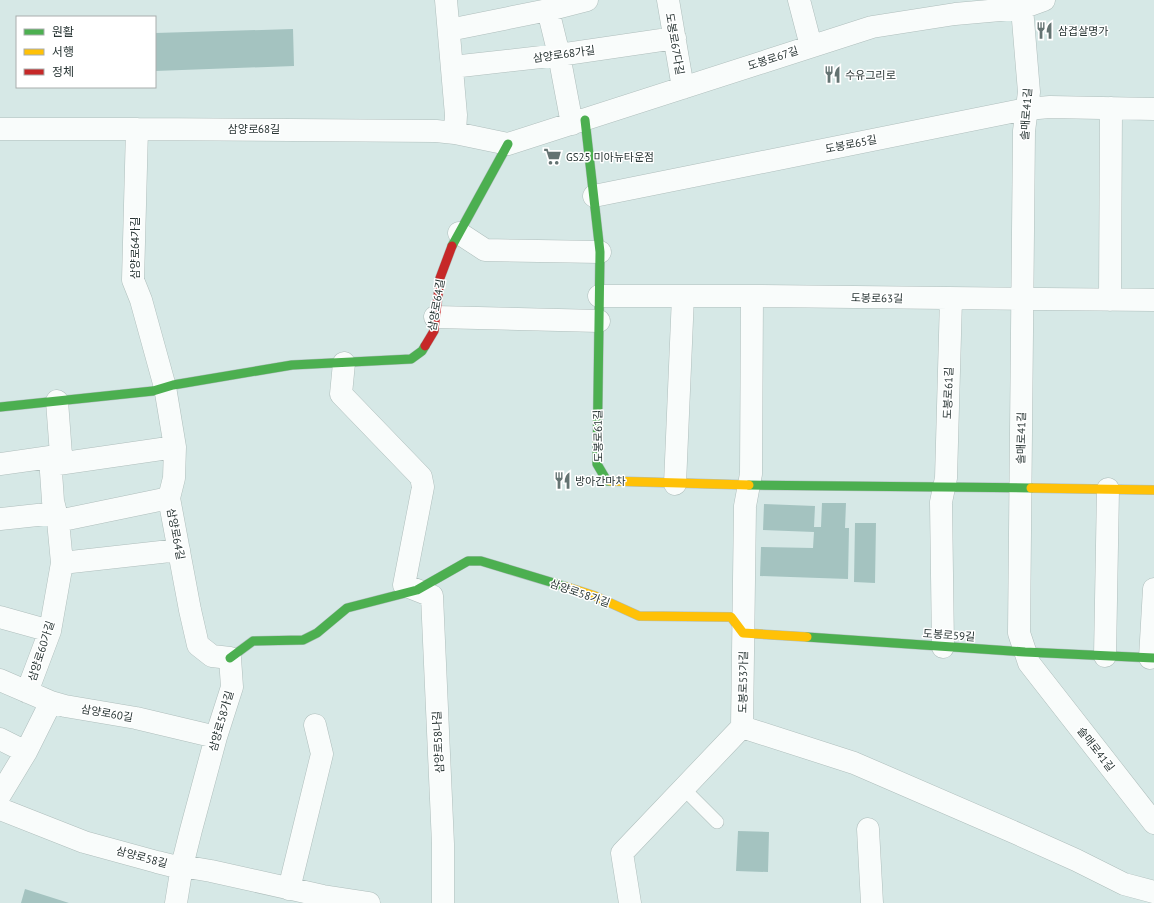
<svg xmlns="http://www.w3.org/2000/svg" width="1154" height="903" font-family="'PT Sans','Noto Sans KR',sans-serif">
<rect width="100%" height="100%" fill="#d6e8e6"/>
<path fill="#a4c3c0" d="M293 29 294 66 155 71V33Z
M822 503H846L845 528H849L848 579 760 576 761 547 813 548 814 532 763 530 764 504 815 506 814 527H821Z
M855 523H876L875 583 854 582Z
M738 831 769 832 768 872 736 871Z
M25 889 69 903H21Z"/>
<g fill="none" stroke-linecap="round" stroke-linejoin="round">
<defs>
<path id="lane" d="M684 789 717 822"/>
<path id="street" d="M446 0 456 115 455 133
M668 0 683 88
M799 0 811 46
M1016 0 1022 8 1029 92 1024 131 1019 633 1029 663 1154 823
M548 10 559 55 572 124
M449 30 548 10 587 0
M452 67 559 55 675 38
M0 129H137L436 131 455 133 508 144 872 27 955 14 1022 8 1044 0
M137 129 133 280 141 300 165 387 175 447 174 478 169 498 190 610 198 645 212 656 230 658 232 687 216 737 191 830 182 866 176 903
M594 196 1026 109 1050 107 1154 109
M459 233 485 250 600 252
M599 296H752L1154 300
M1110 300 1111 108
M435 317 599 321
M344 363 341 394 421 477 423 487 404 585 432 596 443 844V903
M0 464 50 457
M51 465 175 447
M675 484 683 296
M0 519 56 513
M58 521 169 498
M62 563 179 550
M0 617 50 631
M943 647 941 502 946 478 951 299
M1105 656 1108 489
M1150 658 1154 589
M0 680 51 702 65 706 136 718 216 737
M27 692 50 631 62 563 58 521 53 501 50 457 61 455 57 401
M742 727 854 763 1018 834 1076 860 1124 884 1154 892
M0 739 26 752
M0 795 26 752 51 702
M0 809 84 842 157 862 177 867 182 866 211 871 323 896 369 903
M868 829 872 903
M289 889 322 754 315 725
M630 903 622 853 742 727 745 506 751 474 752 296"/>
<path id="fast" d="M585 120 600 252 597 464 607 481H610
M452 246 508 144
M0 407 153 391 173 385 292 365 411 359 422 351 425 346
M749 485 1031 488
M807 637 1025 652 1154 658
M230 658 253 641 303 640 317 633 347 608 417 590 468 561H481L567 587"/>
<path id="slow" d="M610 481 749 485
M1031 488 1154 490
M567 587 595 596 639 616 731 617 743 633 807 637"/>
<path id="jam" d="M425 346 434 331 440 278 452 246"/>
</defs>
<use href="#lane" stroke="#afbebc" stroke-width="14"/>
<use href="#street" stroke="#afbebc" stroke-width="23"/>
<use href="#fast" stroke="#afbebc" stroke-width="10"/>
<use href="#slow" stroke="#afbebc" stroke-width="10"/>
<use href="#jam" stroke="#afbebc" stroke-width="10"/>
<use href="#lane" stroke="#f9fcfb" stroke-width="13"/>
<use href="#street" stroke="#f9fcfb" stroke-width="22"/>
<use href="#fast" stroke="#4caf50" stroke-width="9"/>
<use href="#slow" stroke="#ffc107" stroke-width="9"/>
<use href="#jam" stroke="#c62828" stroke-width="9"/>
</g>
<defs>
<symbol id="restaurant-bare" viewBox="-9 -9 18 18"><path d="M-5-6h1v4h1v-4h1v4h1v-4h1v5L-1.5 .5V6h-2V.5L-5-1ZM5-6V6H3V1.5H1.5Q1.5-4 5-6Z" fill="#647372" stroke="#fff" stroke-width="2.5" paint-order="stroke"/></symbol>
<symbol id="supermarket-bare" viewBox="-9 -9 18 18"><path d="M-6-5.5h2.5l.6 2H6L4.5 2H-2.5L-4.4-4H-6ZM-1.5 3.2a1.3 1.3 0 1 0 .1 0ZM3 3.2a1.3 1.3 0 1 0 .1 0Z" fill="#647372" stroke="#fff" stroke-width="2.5" paint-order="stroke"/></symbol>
</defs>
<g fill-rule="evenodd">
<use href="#restaurant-bare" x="1032" y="18" width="25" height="25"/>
<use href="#restaurant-bare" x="820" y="62" width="25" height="25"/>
<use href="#supermarket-bare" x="540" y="144" width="25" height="25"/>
<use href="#restaurant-bare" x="550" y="468" width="25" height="25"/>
</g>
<g text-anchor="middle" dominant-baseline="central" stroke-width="3" stroke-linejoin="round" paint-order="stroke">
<g font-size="11" fill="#273433" stroke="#fff" text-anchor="start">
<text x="1058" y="31">삼겹살명가</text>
<text x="845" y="75">수유그리로</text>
<text x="566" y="157">GS25 미아뉴타운점</text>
<text x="575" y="481">방아간마차</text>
</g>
<g font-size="11" fill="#273433" stroke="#fff">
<text transform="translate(675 44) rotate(80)">도봉로67다길</text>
<text transform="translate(564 54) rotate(-8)">삼양로68가길</text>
<text transform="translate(773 58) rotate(-18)">도봉로67길</text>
<text transform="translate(1026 114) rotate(-86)">솔매로41길</text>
<text x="254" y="129">삼양로68길</text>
<text transform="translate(851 144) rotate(-11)">도봉로65길</text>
<text transform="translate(135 248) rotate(-90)">삼양로64가길</text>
<text transform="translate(877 298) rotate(1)">도봉로63길</text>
<text transform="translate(436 305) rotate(-80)">삼양로64길</text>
<text transform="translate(948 393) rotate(-88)">도봉로61길</text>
<text transform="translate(598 436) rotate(-91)">도봉로61길</text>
<text transform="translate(1021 438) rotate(-89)">솔매로41길</text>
<text transform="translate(176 534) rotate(79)">삼양로64길</text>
<text transform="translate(580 593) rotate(19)">삼양로58가길</text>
<text transform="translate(949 635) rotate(4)">도봉로59길</text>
<text transform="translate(41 651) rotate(-72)">삼양로60가길</text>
<text transform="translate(743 682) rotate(-89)">도봉로53가길</text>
<text transform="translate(107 713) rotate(10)">삼양로60길</text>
<text transform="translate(221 721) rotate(-74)">삼양로58가길</text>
<text transform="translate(438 742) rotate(-93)">삼양로58나길</text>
<text transform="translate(1096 749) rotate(52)">솔매로41길</text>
<text transform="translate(142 857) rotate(15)">삼양로58길</text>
</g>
</g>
<rect x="16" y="16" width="140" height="72" fill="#ffffff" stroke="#a9aead"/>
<rect x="24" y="29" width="20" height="6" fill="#4caf50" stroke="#a9aead"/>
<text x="52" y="36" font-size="12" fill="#273433">원활</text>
<rect x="24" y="49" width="20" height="6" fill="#ffc107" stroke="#a9aead"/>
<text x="52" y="56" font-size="12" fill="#273433">서행</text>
<rect x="24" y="69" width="20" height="6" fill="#c62828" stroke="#a9aead"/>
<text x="52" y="76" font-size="12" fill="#273433">정체</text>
</svg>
